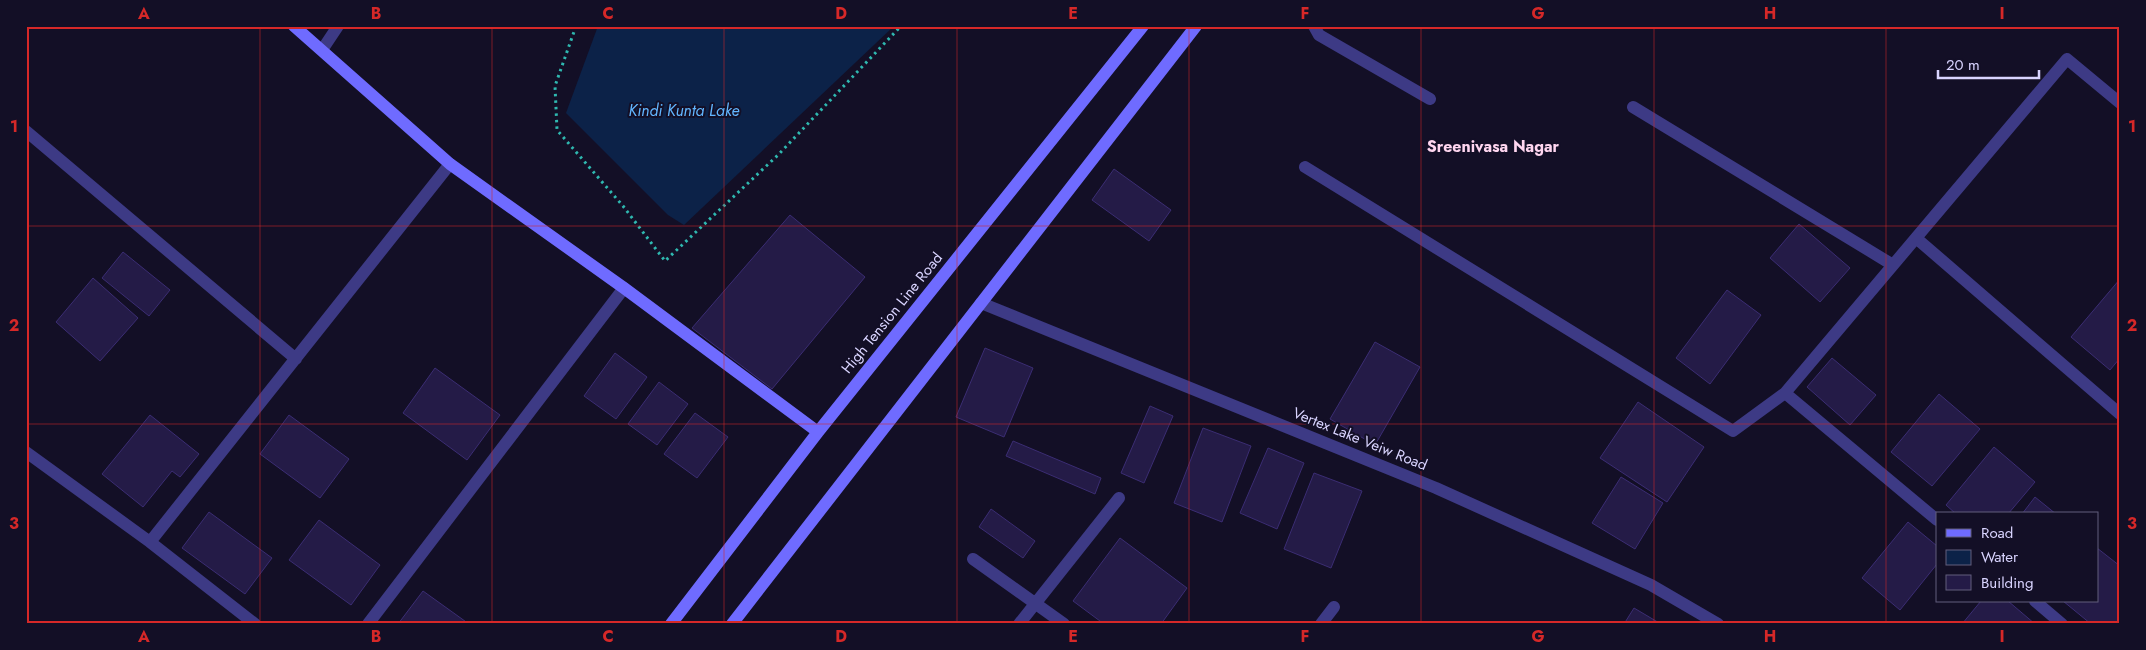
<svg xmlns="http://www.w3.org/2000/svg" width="2146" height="650" font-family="Jost,sans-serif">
<rect width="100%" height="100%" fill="#130f26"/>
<path fill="#0c2248" d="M598 26H894L684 225 668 215 566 113Z"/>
<path fill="#241b47" stroke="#3b2d73" d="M1114 169 1171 210 1149 241 1092 200Z
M790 215 865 277 772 389 692 328Z
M1799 224 1850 268 1820 302 1770 258Z
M123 252 170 290 149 316 102 278Z
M93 278 138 318 100 361 56 322Z
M2120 279V358L2110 370 2071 337Z
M1727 290 1761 315 1710 384 1676 358Z
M1375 342 1420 367 1375 445 1330 419Z
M985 348 1033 368 1004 437 956 417Z
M615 353 647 377 616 419 584 396Z
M1832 358 1876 395 1850 425 1807 387Z
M435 368 500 415 467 460 403 413Z
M659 382 688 404 657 445 628 424Z
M1939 394 1980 429 1932 486 1891 452Z
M1638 402 1704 447 1667 502 1600 458Z
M1150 406 1173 416 1144 483 1121 473Z
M695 413 728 437 697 478 664 454Z
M150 415 199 454 180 477 172 471 143 507 102 474Z
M289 415 349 459 320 498 260 454Z
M1203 428 1251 446 1222 522 1174 503Z
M1013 441 1101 478 1095 494 1006 456Z
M1994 447 2035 482 2008 514H1956L1946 505Z
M1268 448 1304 463 1277 529 1240 513Z
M1314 473 1362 491 1331 568 1284 549Z
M1621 477 1663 503 1635 549 1592 523Z
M2035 497 2056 514H2022Z
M991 509 1035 541 1023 558 979 527Z
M209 512 272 558 245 594 182 548Z
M319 520 380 565 351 605 289 560Z
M1908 522 1937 546V564L1900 610 1862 578Z
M1120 538 1187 588 1161 624H1104L1073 601Z
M2097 548 2120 566V624H2091L2063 601H2097Z
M423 591 469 624H398Z
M1981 601H2008L2035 624H1962Z
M1634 608 1661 624H1624Z"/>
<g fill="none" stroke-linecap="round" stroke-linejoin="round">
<path stroke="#2fb8b0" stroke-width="3" stroke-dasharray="2.5 4" stroke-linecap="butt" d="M576 26 555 86 557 130 623 206 665 261 778 155 901 26"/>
<path stroke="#3d3a85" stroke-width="12" d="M1314 26 1319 35 1430 99
M322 50 338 26
M1633 107 1893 265
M26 131 296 359
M1305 167 1733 431 1785 393 2067 59 2120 103
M1916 238 2120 414
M981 303 1436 488 1651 585 1718 624
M1785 393 1937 520
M26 452 150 542 255 624
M150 542 450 164
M973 559 1064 624
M2035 601 2062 624
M368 624 624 288
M1019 624 1119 498
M1321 624 1334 607"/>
<path stroke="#6f6bff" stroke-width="12" d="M294 26 450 164 624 288 818 432
M671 624 818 432 1143 26
M732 624 1196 26"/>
</g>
<path fill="none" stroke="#d62828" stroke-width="1" stroke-opacity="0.55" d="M260 26V624M492 26V624M724 26V624M957 26V624M1189 26V624M1421 26V624M1654 26V624M1886 26V624M26 226H2120M26 424H2120"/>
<g text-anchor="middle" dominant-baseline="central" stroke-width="4" stroke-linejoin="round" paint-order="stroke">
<g font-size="15" fill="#d9d4ff" stroke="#130f26">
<text transform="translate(892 313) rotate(-51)">High Tension Line Road</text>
<text transform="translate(1360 439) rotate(22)">Vertex Lake Veiw Road</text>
</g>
<g font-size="16" font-style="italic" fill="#62b6ff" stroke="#130f26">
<text x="684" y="110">Kindi Kunta Lake</text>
</g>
<g font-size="16" font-weight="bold" fill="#ffd6f0" stroke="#130f26">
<text x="1493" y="146">Sreenivasa Nagar</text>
</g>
</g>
<rect width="2146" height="650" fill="none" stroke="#130f26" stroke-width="55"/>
<rect x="1936" y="512" width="162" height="90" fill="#130f26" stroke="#625e7d"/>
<rect x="1946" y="529" width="25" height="8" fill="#6f6bff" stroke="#625e7d"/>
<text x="1981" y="538" font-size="15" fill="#d9d4ff">Road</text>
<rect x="1946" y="550" width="25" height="15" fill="#0c2248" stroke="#625e7d"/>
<text x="1981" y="562" font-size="15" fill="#d9d4ff">Water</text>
<rect x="1946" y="575" width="25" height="15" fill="#241b47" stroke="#625e7d"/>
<text x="1981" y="588" font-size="15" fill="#d9d4ff">Building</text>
<path d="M1938 70v8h101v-8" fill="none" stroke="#d9d4ff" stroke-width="2.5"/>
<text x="1946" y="70" font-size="15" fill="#d9d4ff" stroke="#130f26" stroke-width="4" paint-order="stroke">20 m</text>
<rect x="28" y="28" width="2090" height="594" fill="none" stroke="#d62828" stroke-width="2"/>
<g font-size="16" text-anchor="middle" font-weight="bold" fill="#d62828">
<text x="144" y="19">A</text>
<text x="376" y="19">B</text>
<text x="608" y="19">C</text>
<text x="841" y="19">D</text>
<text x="1073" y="19">E</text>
<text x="1305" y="19">F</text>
<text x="1538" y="19">G</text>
<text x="1770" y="19">H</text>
<text x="2002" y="19">I</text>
<text x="14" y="132">1</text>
<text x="2132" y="132">1</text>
<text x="14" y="331">2</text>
<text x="2132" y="331">2</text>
<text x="14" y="529">3</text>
<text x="2132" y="529">3</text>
<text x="144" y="642">A</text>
<text x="376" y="642">B</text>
<text x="608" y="642">C</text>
<text x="841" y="642">D</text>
<text x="1073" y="642">E</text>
<text x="1305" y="642">F</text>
<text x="1538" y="642">G</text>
<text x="1770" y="642">H</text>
<text x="2002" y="642">I</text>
</g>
</svg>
